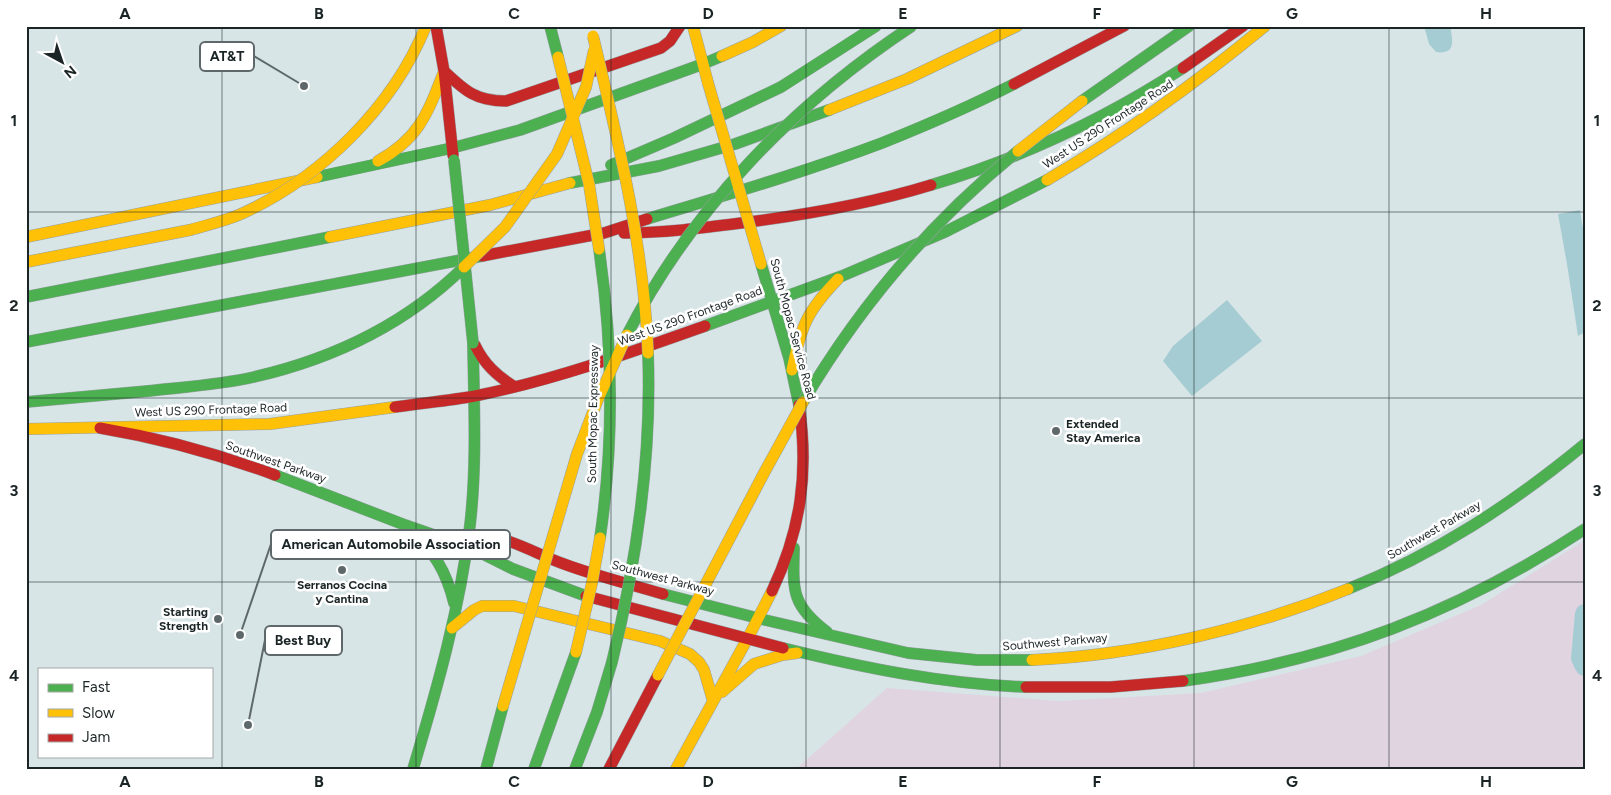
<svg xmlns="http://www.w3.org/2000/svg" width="1611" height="795" font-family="Figtree,sans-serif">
<rect width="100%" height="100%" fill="#d8e5e7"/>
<path fill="#e0d4e0" d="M1585 540V769H796L887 688 1059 701 1201 693 1361 656 1481 605Z"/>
<path fill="#a5ccd2" d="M1424 26H1450C1453 41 1456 55 1436 52L1429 44Z
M1580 210 1585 241V332L1578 336 1567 264 1558 214Z
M1227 300 1262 341 1192 396 1163 361 1173 346Z"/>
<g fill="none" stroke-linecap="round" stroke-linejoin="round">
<path stroke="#a5ccd2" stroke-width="20" d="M1585 614 1581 658 1585 666"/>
<defs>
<path id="fast" d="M550 26 558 57
M1082 101 1189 26
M611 165 674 138 781 87 876 26
M317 177 452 148 520 130 703 64 722 56
M570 183 659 166 735 144 829 110
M931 185C1022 158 1103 120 1183 68
M647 219C726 195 805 172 882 143 927 125 971 106 1014 84
M761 264 789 358 799 405
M26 297 330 237
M705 326 842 276 945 232 1047 180
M26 342 482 256
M26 402 148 391
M275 475 405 525 471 548 513 569 586 596
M411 529C434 553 446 570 454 603
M794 548C793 590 791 605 827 632
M1348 589C1436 554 1512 504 1585 444
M663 594 765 620 908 653 977 660H1032
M783 648C864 668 943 684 1026 687
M1183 681C1334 660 1457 613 1585 529
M413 769C437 689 460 608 470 525 477 465 474 404 473 343
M486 769 503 706
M534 769 576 652
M575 769 597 712 612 662"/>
<path id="slow" d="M693 26 708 83
M722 56 753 42 781 26
M829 110 907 79 1017 26
M378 161C418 139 427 115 443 74
M1047 180C1124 135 1196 83 1265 26
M26 237 317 177
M330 237 490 205 570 183
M26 262 190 230
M792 370C801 326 807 311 838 279
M26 429 270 424 395 407
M452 628 474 610 482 606H514L660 641 690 654 699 662 704 670 713 701
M1032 660C1139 655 1249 629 1348 589
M722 692 754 664 782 655 797 653
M676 769 750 634 772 591"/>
<path id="jam" d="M436 26 444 71 453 155
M1183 68 1243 26
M444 71C465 91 476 101 506 101L661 48 670 41 680 26
M1014 84 1124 26
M624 233C663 233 702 228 741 223 805 215 869 204 931 185
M482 256 604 233 647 219
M475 345C484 364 497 376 515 387
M395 407C421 403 448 401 475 396 554 380 629 353 705 326
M100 428C160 438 218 454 275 475
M467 546C472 542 476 538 484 537 508 536 540 556 564 564 596 576 630 584 663 594
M772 591C801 530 809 472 799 405
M586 596 783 648
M1026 687H1111L1183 681
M609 769 658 675"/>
</defs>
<use href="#fast" stroke="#98a1a3" stroke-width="12"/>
<use href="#slow" stroke="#98a1a3" stroke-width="12"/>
<use href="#jam" stroke="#98a1a3" stroke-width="12"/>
<use href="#fast" stroke="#4caf50" stroke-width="11"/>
<use href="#slow" stroke="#ffc107" stroke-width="11"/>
<use href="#jam" stroke="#c62828" stroke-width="11"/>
<defs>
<path id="fast-bridge" d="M454 160 473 343
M599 249C613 345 614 443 600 538
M627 335C692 208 794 104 912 26
M148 391C183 387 219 385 254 377 332 359 406 324 464 267
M803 402C859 307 932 221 1018 151
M612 662C637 560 652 458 648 353"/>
<path id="slow-bridge" d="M593 36C618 141 644 244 648 353
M558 57 589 184 599 249
M708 83 761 264
M1018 151 1082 101
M190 230C207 225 225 221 241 214 321 178 393 107 426 26
M464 267 505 227 557 154 586 87 594 50
M576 652 592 583 600 538
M658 675 764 473 803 402
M503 706 577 454 598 399 627 335"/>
</defs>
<use href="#fast-bridge" stroke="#98a1a3" stroke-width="12" stroke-linecap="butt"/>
<use href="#slow-bridge" stroke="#98a1a3" stroke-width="12" stroke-linecap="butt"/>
<use href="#fast-bridge" stroke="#4caf50" stroke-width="11"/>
<use href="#slow-bridge" stroke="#ffc107" stroke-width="11"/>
</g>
<path fill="none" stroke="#1c2526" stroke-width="1" stroke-opacity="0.55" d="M222 26V769M416 26V769M611 26V769M806 26V769M1000 26V769M1194 26V769M1389 26V769M26 212H1585M26 398H1585M26 582H1585"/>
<g fill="#5e686a" stroke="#fff" stroke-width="2">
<circle cx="1056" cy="431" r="5"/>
<circle cx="342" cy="570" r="5"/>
<circle cx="218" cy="619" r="5"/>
</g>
<g text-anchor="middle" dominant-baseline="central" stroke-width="5" stroke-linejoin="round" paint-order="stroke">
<g font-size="12" fill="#1c2526" stroke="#fff">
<text transform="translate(1108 124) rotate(-33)">West US 290 Frontage Road</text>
<text transform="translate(690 316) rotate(-20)">West US 290 Frontage Road</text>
<text transform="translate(793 329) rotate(75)">South Mopac Service Road</text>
<text transform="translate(211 410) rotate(-2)">West US 290 Frontage Road</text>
<text transform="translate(593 414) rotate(-89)">South Mopac Expressway</text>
<text transform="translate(276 462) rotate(19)">Southwest Parkway</text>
<text transform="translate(1434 530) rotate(-30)">Southwest Parkway</text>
<text transform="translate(663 578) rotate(15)">Southwest Parkway</text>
<text transform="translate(1055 642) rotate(-5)">Southwest Parkway</text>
</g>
<g font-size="12" font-weight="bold" fill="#1c2526" stroke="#fff" text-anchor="start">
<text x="1066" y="424">Extended<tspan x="1066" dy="14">Stay America</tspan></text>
<text x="342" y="585" text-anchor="middle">Serranos Cocina<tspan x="342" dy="14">y Cantina</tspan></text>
<text x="208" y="612" text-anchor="end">Starting<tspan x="208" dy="14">Strength</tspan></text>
</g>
</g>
<path fill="none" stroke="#5e686a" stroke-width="2" d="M304 86L254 56M240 635L271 544M248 725L265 640"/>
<g fill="#5e686a" stroke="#fff" stroke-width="2">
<circle cx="304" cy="86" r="5"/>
<circle cx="240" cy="635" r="5"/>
<circle cx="248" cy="725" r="5"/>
</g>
<g fill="#fff" stroke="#5e686a" stroke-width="2">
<rect x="200" y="42" width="54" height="29" rx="5"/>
<rect x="271" y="530" width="239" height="29" rx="5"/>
<rect x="265" y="626" width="77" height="29" rx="5"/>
</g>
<g font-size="14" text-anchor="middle" font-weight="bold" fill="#1c2526">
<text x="227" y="61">AT&amp;T</text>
<text x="391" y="549">American Automobile Association</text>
<text x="303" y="645">Best Buy</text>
</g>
<rect width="1611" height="795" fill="none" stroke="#ffffff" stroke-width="55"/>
<rect x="38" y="668" width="175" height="90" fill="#ffffff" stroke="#a4a8a8"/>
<rect x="48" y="684" width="25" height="8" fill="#4caf50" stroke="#a4a8a8"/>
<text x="82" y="692" font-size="15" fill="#1c2526">Fast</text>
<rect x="48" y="709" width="25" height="8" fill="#ffc107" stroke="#a4a8a8"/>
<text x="82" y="718" font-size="15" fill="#1c2526">Slow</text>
<rect x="48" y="734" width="25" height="8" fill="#c62828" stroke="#a4a8a8"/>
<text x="82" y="742" font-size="15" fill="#1c2526">Jam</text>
<g transform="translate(62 62) rotate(140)" stroke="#ffffff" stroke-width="4" paint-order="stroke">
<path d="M0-4L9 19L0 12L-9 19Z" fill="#1c2526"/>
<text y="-8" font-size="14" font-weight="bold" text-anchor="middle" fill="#1c2526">N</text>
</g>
<rect x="28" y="28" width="1556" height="740" fill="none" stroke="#1c2526" stroke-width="2"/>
<g font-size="16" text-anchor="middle" font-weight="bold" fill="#1c2526">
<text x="125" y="19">A</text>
<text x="319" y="19">B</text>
<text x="514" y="19">C</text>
<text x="708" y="19">D</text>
<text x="903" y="19">E</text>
<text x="1097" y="19">F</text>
<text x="1292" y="19">G</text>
<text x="1486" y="19">H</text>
<text x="14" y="126">1</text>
<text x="1597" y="126">1</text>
<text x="14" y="311">2</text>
<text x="1597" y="311">2</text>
<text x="14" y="496">3</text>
<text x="1597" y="496">3</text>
<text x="14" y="681">4</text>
<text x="1597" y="681">4</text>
<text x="125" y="787">A</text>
<text x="319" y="787">B</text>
<text x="514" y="787">C</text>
<text x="708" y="787">D</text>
<text x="903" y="787">E</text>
<text x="1097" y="787">F</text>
<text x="1292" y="787">G</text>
<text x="1486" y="787">H</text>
</g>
</svg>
